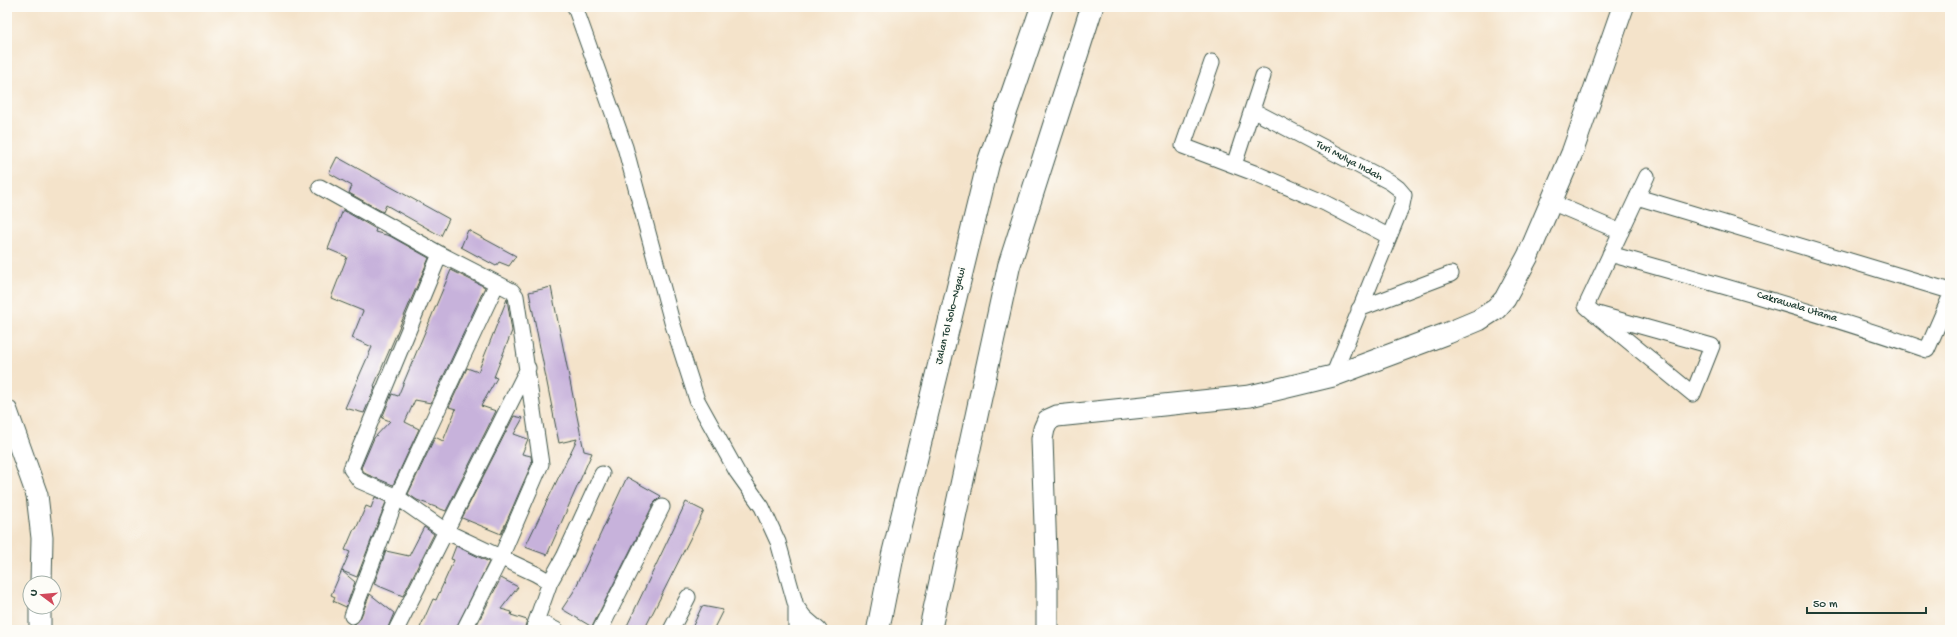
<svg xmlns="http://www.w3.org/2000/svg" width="1957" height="637" font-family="'Gochi Hand',sans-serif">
<rect width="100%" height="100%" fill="#fdfcf7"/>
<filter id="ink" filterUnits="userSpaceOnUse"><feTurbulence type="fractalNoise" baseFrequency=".025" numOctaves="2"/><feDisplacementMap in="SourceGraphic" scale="8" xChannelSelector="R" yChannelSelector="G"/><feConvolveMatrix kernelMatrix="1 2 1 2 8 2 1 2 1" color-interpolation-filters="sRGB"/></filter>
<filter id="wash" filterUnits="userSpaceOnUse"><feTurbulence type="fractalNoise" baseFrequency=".012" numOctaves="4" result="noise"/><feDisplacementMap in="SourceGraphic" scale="16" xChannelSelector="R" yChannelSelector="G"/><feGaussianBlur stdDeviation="0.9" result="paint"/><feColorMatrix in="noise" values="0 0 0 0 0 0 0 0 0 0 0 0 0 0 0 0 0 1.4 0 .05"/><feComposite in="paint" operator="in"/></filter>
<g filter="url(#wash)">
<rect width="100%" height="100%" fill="#f4e3ca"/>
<g id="blocks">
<path fill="#c7b2db" d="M337 157 449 219 441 236 386 205 383 212 349 193 352 186 329 173Z
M343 210 376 229 375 232 390 236 429 258 374 386 375 387 364 413 345 408 372 347 352 338 363 311 331 298 347 257 328 249Z
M468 230 516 256 509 266 499 262 496 266 461 247Z
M451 270 485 287 431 403 415 400 405 422 419 429 393 485 366 474 361 468 374 438 390 421 382 418 392 394 398 396Z
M551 287 584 451 592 453 547 555 525 547 577 439 559 443 529 292Z
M507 299 512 331 494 377 497 378 481 406 496 411 446 511 417 500 408 494 435 437 443 441 456 409 449 407 467 368 478 372Z
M514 416 523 418 514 434 528 439 522 454 531 456 532 463 501 534 462 518Z
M627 477 661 496 654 503 592 627 562 609 574 591Z
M375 497 386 502 357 577 342 571 355 582 346 607 333 601 335 597 331 595 350 552 345 550 354 529H356L366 506 371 508Z
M686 502 704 511 644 630H625Z
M424 527 434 534 403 596 374 584 386 551 409 556Z
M456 546 489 562 455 630H419L433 599 436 600 454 560 451 559Z
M501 578 518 587 501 609 512 612 511 615 527 620 524 630H474Z
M370 594 394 613 387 630H351L354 625 360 619Z
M702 606 723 610 713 630H691Z"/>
</g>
</g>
<g filter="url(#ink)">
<use href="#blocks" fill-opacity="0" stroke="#3f564a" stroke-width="1"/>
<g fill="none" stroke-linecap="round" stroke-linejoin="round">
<defs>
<path id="street" d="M575 7 625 147 672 322 697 400 737 472 762 507 778 542 796 606
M1212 62 1183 146 1257 174 1325 203 1388 236
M1252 110 1390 182 1398 188 1404 195 1402 205 1333 376
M1234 165 1263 76
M320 187 440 254 512 291 516 296 541 464 501 557 464 630
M1637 197 1950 291
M1551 202 1621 232
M440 254 351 469 360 481 397 497 447 532 536 574 550 582 533 630
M1610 254C1717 284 1823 314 1927 350L1950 297
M1359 309 1451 274
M1594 313 1712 346 1693 394 1594 313 1586 306 1647 176
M550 582 564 557 602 474
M352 616 397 497 497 283
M538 621 556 630
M396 630 528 368
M600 630 662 507
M671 630 688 597
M796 630V606L804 617 819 630"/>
<path id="secondary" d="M7 411 37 495 42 538 41 583
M40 630V607
M1047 630V583L1042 439 1044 429 1048 420 1057 416 1250 396 1333 376 1448 333 1479 320 1496 309 1505 299 1528 256 1572 153 1623 7"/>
<path id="highway" d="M878 630 893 554 988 164 1042 7
M930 630 1009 266 1092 7"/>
</defs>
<use href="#street" stroke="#3f564a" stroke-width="17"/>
<use href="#secondary" stroke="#3f564a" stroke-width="23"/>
<use href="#highway" stroke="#3f564a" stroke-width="24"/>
<use href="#street" stroke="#fff" stroke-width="15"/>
<use href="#secondary" stroke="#fff" stroke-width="21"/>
<use href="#highway" stroke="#fff" stroke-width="22"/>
</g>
</g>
<g text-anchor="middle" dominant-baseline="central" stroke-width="3" stroke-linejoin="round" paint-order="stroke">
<g font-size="11" fill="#1f3d34" stroke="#fdfcf7">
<text transform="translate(1349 161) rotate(28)">Turi Mulya Indah</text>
<text transform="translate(1797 307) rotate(17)">Cakrawala Utama</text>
<text transform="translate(951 316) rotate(-76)">Jalan Tol Solo–Ngawi</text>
</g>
</g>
<rect width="1957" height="637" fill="none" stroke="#fdfcf7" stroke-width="24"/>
<g transform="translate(42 595) rotate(286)"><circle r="19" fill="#fdfcf7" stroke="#a4b0a9"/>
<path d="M0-3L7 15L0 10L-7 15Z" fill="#d1495b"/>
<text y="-6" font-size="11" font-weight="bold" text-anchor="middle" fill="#1f3d34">U</text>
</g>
<path d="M1807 607v6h119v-6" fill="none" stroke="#1f3d34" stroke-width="2"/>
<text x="1813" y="607" font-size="12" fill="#1f3d34" stroke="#fdfcf7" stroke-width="3" paint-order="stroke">50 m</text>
</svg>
